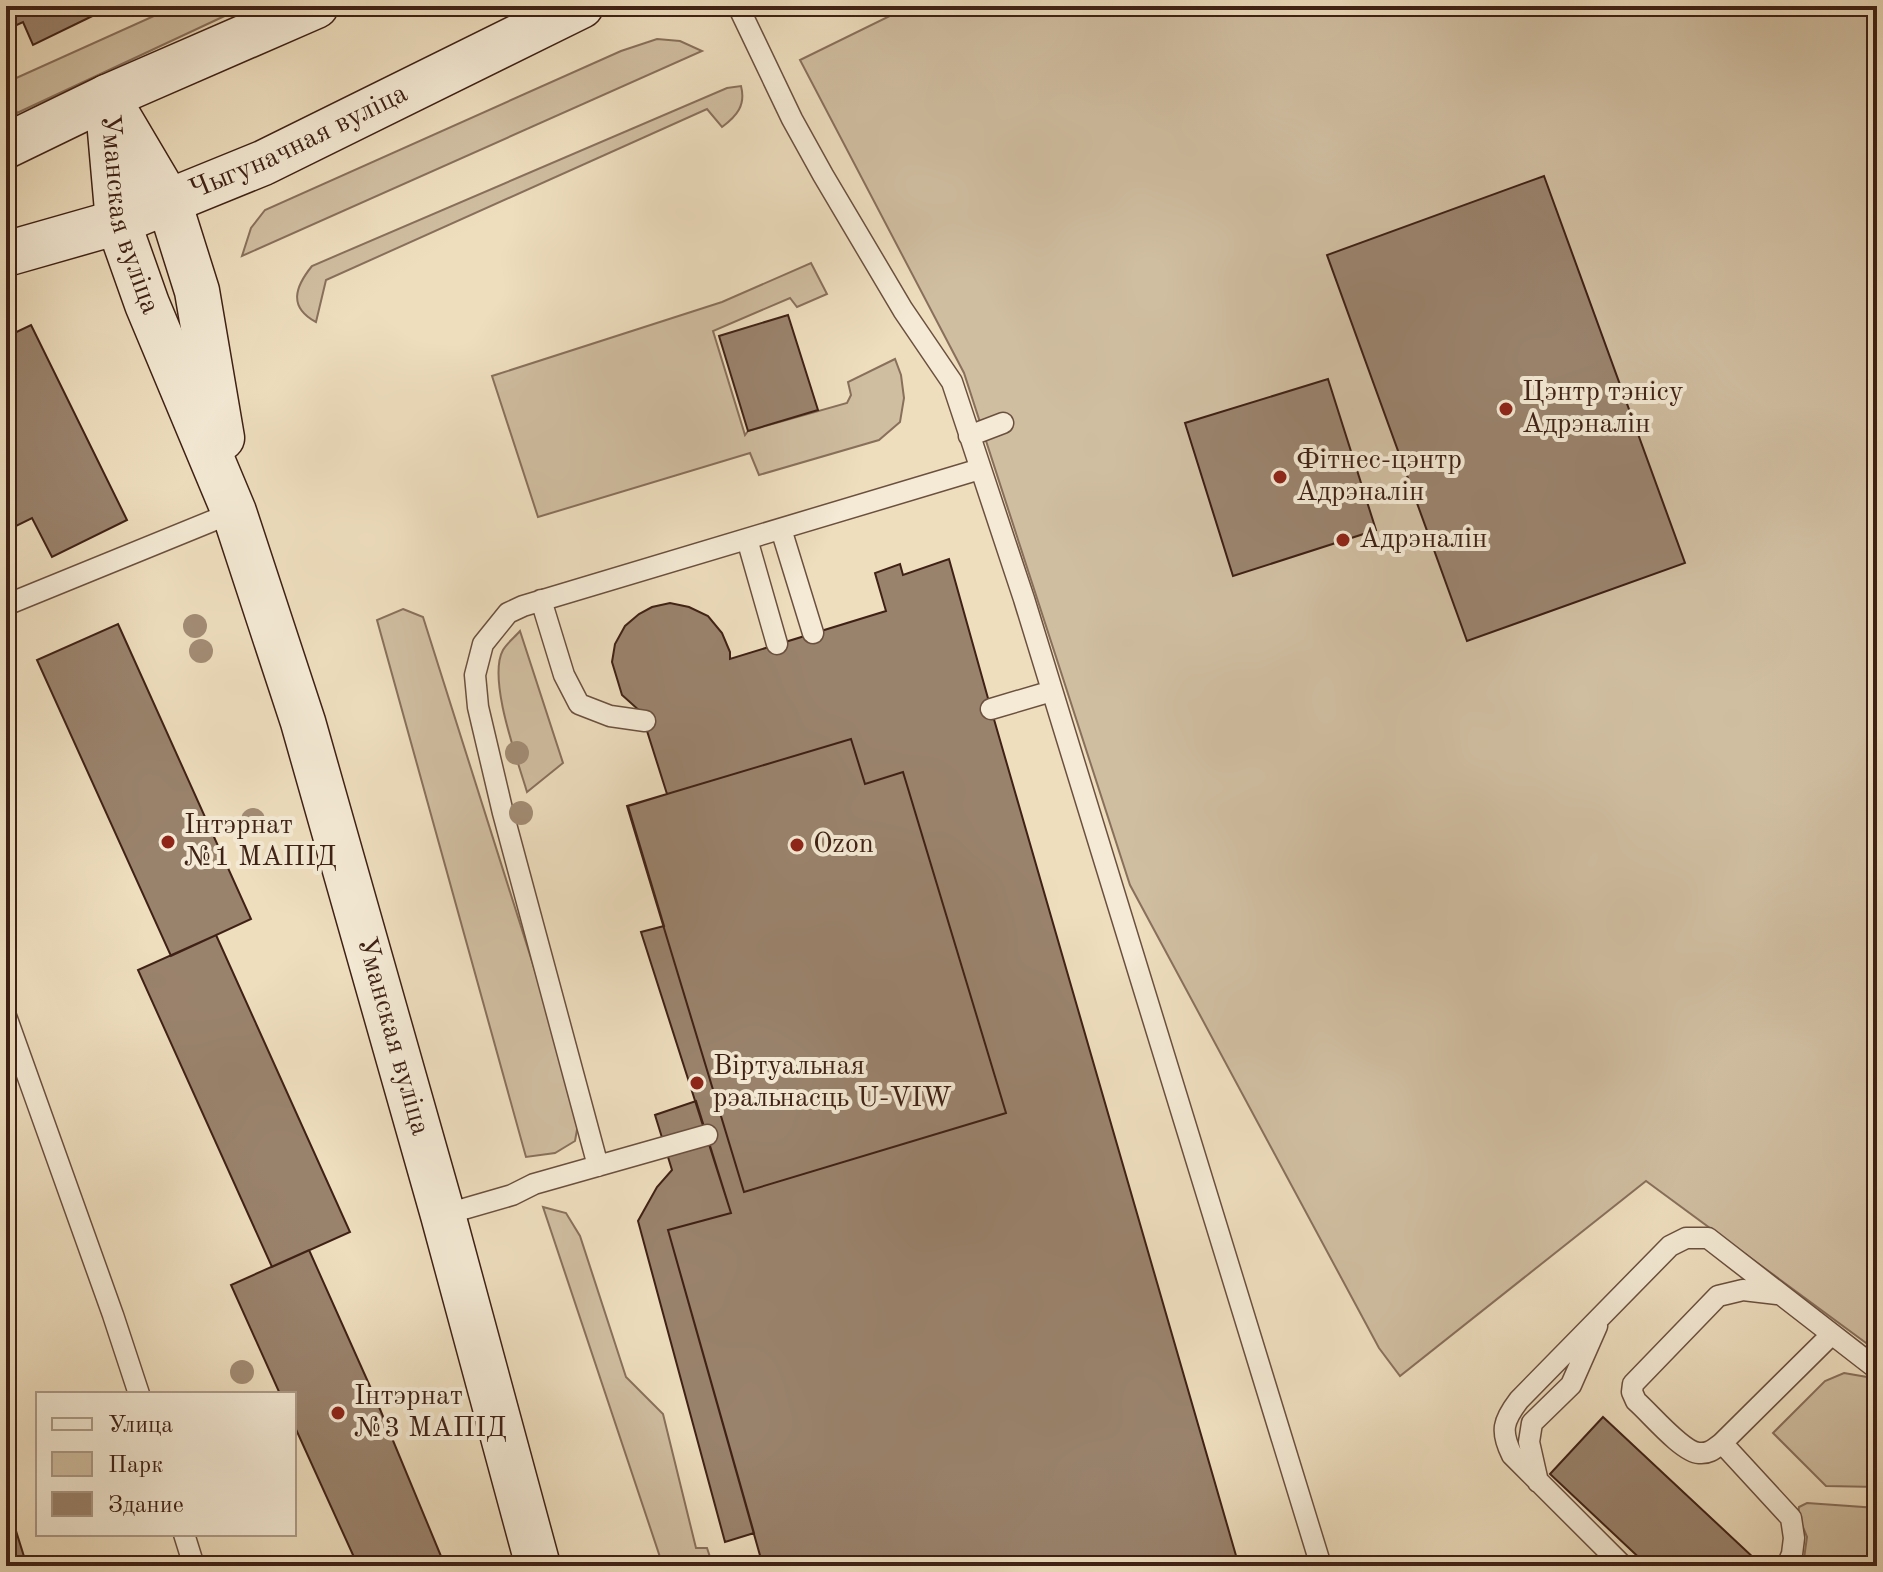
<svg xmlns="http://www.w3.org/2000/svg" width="1883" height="1572" font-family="'Old Standard TT',serif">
<rect width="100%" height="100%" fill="#eedebe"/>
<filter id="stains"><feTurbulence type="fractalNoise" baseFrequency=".0025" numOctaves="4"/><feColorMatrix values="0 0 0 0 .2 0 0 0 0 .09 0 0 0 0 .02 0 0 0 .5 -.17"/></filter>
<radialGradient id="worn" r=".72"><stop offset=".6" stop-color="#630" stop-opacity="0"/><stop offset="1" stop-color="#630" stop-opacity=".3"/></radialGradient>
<path fill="#d0bea1" stroke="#88705b" stroke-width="2" d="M176 6H246L17 113 12 97 14 79Z
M910 6H1877V1351L1646 1181 1400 1376 1379 1348 1130 885 964 373 800 60Z
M657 39 680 41 702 51 242 256 251 228 265 210 621 51Z
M741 86C746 105 737 116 722 127L707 109 326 280 316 322C288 307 295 287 312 266L727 88Z
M811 263 827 294 797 307 790 298 713 331 745 435 748 431 847 403 851 395 848 382 895 359 901 375 904 398 900 422 879 440 759 475 750 453 538 517 492 376 722 302Z
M403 609 423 617 580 1113 575 1141 555 1153 526 1157 377 620Z
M520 631 563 763 527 792C518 761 487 679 503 650 507 643 515 637 520 631Z
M543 1207 566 1213 580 1236 626 1377 663 1414 696 1548H707L713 1566H663Z
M1844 1373 1867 1377 1877 1384V1487L1826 1486 1773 1433 1825 1381Z
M1807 1503 1877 1508V1566H1803L1807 1537 1798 1515 1799 1507Z"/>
<path fill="#9a836d" stroke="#3f2115" stroke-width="2" d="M6 6H113L33 45 23 22 6 30Z
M1544 176 1685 563 1467 641 1327 255Z
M788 315 818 410 748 431 719 336Z
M31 325 127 520 52 557 32 518 6 531V337Z
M1328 379 1376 530 1233 576 1185 423Z
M949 559 991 709 1239 1566H763L668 1230 731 1213 641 932 664 926 628 806 667 794 641 712 622 695 612 662 615 644 625 626 639 614 652 607 670 603 689 607 708 616 722 633 730 652V659L886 611 875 573 900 564 903 575Z
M118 624 251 919 171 956 37 660Z
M851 739 865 784 903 772 1006 1113 744 1192 627 806Z
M216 935 350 1232 272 1267 138 970Z
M696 1101 731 1213 668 1230 754 1533 725 1542 638 1221 657 1187 672 1170 655 1115Z
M309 1250 377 1402 443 1561 430 1566H358L294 1425V1394H280L231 1285Z
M1603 1417 1756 1560 1750 1566H1648L1550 1474Z
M6 1499 27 1566H6Z"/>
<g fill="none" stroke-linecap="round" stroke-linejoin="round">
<defs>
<path id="lane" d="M738 6 792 119 823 175 903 310 952 382 1024 599 1321 1566
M969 436 1003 423
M781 529 813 633
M747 539 777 644
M541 600 564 675 579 704 610 716 645 721
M6 605 234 512
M991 709 1052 691
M6 1016 113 1315 139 1394
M598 1166 503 813 478 707 475 675 483 644 508 613 523 606 980 469
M443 1215 512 1195 534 1184 707 1135
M1722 1443C1714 1449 1709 1454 1699 1453 1682 1452 1650 1413 1636 1401L1632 1392 1633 1384 1718 1296 1743 1290 1777 1294
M1538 1482 1529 1442 1532 1423 1571 1385 1597 1326
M184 1534 194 1566
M1623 1566 1512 1455C1500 1431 1503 1421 1519 1400L1670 1246 1686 1238H1708L1877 1369
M1787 1566 1792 1554 1794 1538 1791 1518 1722 1443 1831 1335"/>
<g id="secondary">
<path id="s1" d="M107 97 118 222 147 304 234 512 303 722 443 1215 538 1566"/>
<path d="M114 109 169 202 197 291 222 438"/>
<path d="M6 146 107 97 316 6"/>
<path id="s2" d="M6 254 118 222 263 163 581 6"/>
</g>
</defs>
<use href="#lane" stroke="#6b503f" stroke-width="23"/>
<use href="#secondary" stroke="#3f2115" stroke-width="47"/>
<use href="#lane" stroke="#f4ead5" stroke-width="20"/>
<use href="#secondary" stroke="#f4ead5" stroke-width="44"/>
</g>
<g fill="#a28c74">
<circle cx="195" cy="626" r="12"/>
<circle cx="201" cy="651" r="12"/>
<circle cx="517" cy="753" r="12"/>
<circle cx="521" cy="813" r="12"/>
<circle cx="253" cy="820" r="12"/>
<circle cx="242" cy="1372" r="12"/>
</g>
<g fill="#8f2418" stroke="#f4ead5" stroke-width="3">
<circle cx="1506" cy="409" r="8"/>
<circle cx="1280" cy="477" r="8"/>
<circle cx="1343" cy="540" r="8"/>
<circle cx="168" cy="842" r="8"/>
<circle cx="797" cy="845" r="8"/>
<circle cx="697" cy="1083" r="8"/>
<circle cx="338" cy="1413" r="8"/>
</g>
<g text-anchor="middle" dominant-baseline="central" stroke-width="8" stroke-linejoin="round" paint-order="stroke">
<g font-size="28" fill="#3f2115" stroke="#f4ead5">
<text stroke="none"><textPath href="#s2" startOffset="314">Чыгуначная вуліца</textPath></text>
<text stroke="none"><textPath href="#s1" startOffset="120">Уманская вуліца</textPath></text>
<text stroke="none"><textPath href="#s1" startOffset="986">Уманская вуліца</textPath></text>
</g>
<g font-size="28" fill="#3f2115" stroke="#f4ead5" text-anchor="start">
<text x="1522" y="393">Цэнтр тэнісу<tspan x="1522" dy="32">Адрэналін</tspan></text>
<text x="1296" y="461">Фітнес-цэнтр<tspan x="1296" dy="32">Адрэналін</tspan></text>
<text x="1359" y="540">Адрэналін</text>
<text x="184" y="826">Інтэрнат<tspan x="184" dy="32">№1 МАПІД</tspan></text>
<text x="813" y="845">Ozon</text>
<text x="713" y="1067">Віртуальная<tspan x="713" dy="32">рэальнасць U-VIW</tspan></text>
<text x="354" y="1397">Інтэрнат<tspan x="354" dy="32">№3 МАПІД</tspan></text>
</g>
</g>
<rect width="1883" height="1572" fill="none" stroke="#eedebe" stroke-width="32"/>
<rect x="8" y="8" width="1867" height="1556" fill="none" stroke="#3f2115" stroke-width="4"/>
<rect x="16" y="16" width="1851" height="1540" fill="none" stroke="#3f2115" stroke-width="2"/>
<rect x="36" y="1392" width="260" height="144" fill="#f4ead5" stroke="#ac9a88" stroke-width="2"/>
<rect x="52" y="1418" width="40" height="12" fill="#f4ead5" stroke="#ac9a88" stroke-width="2"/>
<text x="108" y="1432" font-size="24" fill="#3f2115">Улица</text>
<rect x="52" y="1452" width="40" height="24" fill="#d0bea1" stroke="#ac9a88" stroke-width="2"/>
<text x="108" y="1472" font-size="24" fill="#3f2115">Парк</text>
<rect x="52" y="1492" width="40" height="24" fill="#9a836d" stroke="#ac9a88" stroke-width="2"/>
<text x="108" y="1512" font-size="24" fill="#3f2115">Здание</text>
<rect width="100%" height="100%" filter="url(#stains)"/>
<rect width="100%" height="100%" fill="url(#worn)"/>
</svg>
